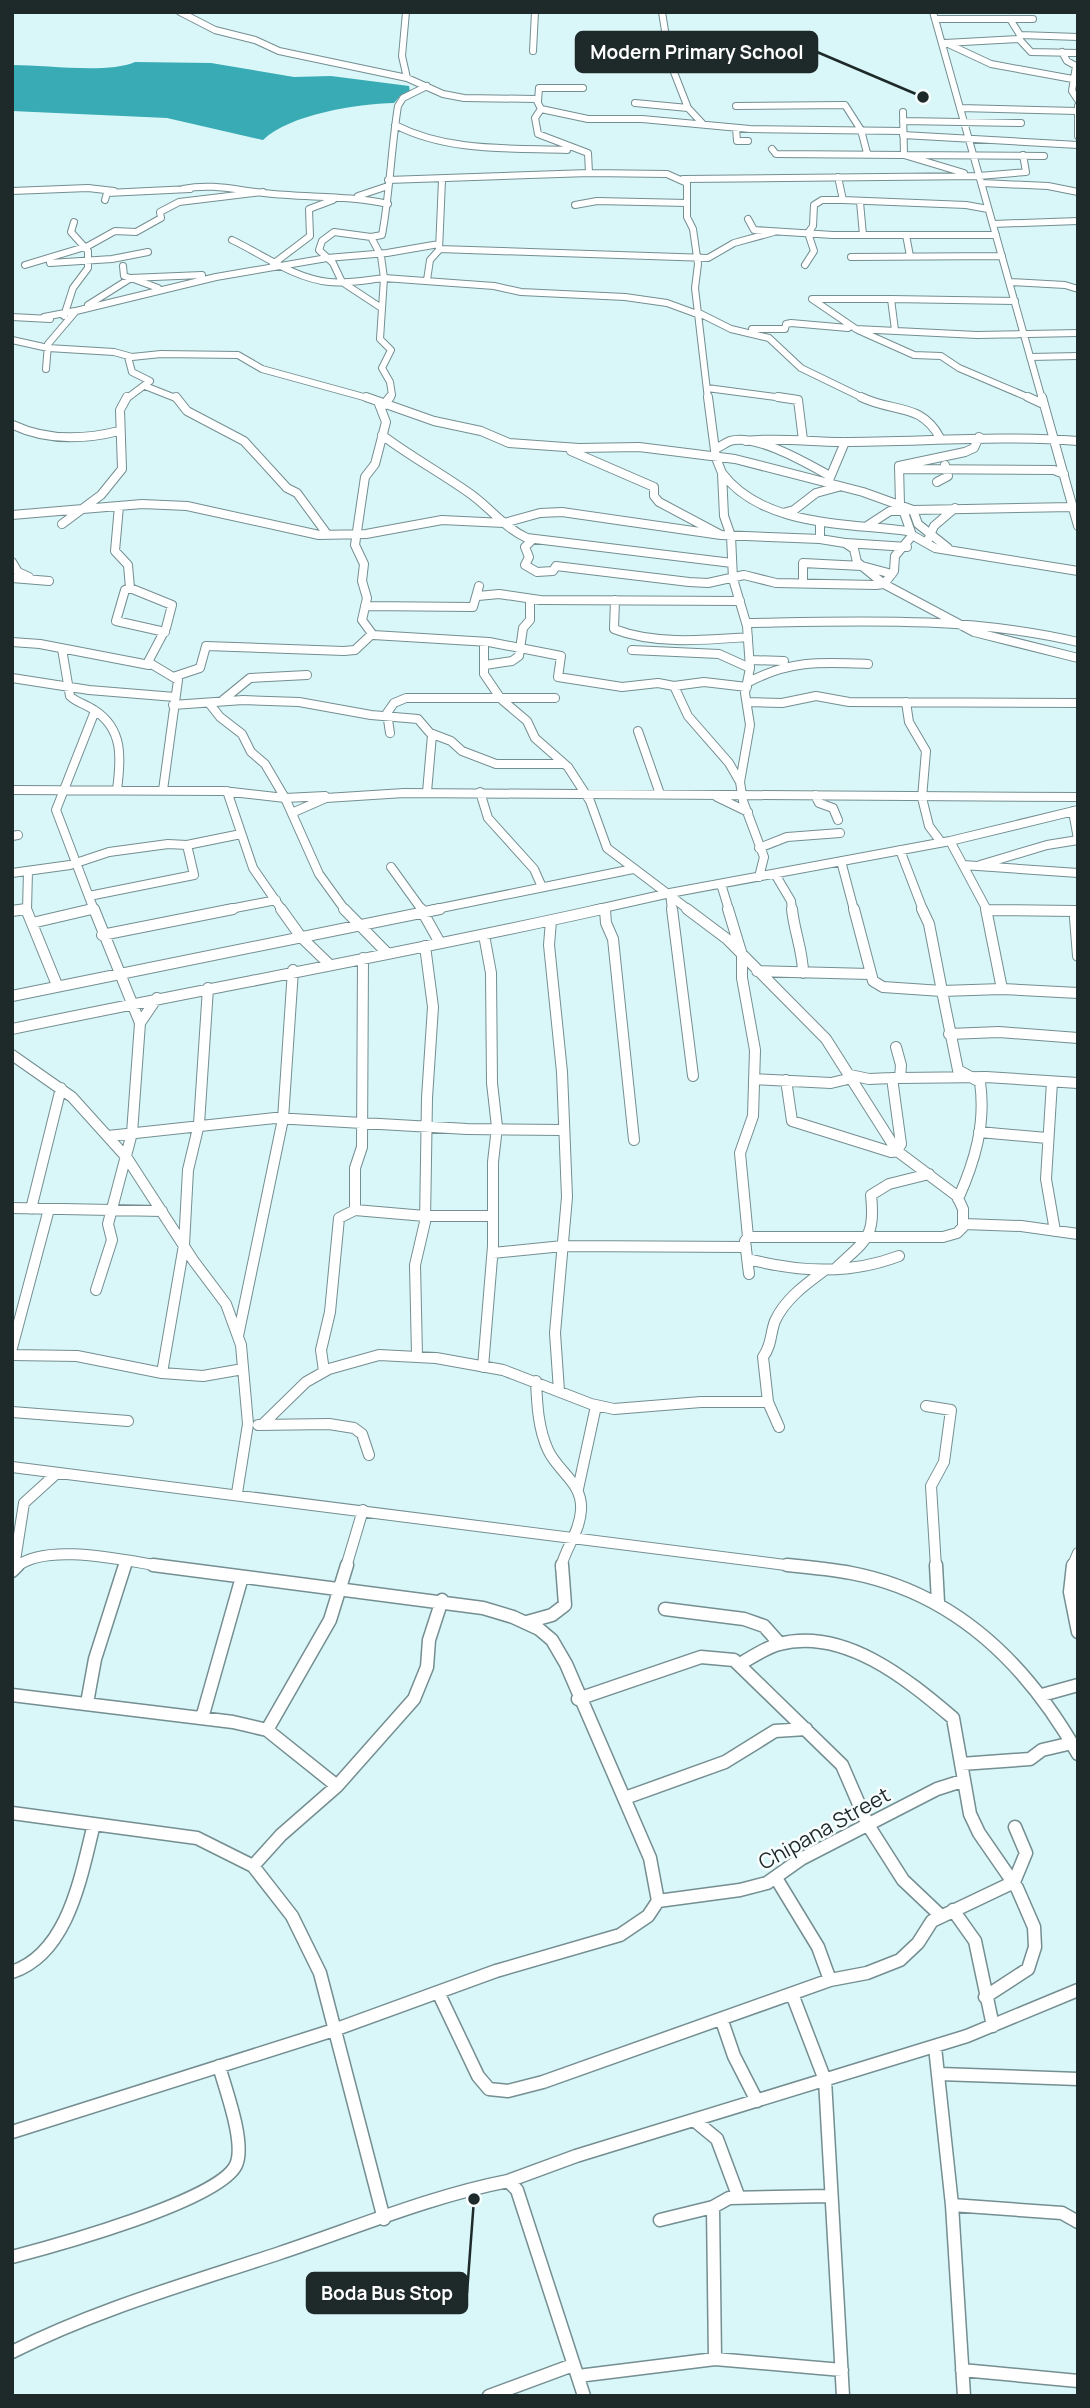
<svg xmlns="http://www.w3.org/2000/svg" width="1090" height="2408" font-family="Manrope,sans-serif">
<rect width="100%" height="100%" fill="#d9f6f8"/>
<path fill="#38abb4" d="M135 62 211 63 294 77 331 76 409 86 410 92 400 96 394 103C357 104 290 114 263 140L167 118 12 111V65C46 65 108 74 135 62Z"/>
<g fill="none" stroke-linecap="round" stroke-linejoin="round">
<defs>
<path id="minor-far3" d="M180 12 215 30 255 40 279 51 407 78 443 94 464 98 536 99 541 109 588 119H642L750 129 903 131
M406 12 402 56 407 78
M662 12 670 62 688 108
M933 12 1042 399
M935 19H1033
M1020 35 1078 37
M1019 39 1031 52 1078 53
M945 43 1019 39 1020 35 1010 19
M946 43 991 64 1078 80
M533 51 535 12
M1062 52 1067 61 1076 66 1072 91 1078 100
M538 101 539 88H583
M635 103 688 108 702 123
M736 106 845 105 861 130 867 153
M1078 106V136
M960 108 1077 111
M541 109 535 118 538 134 588 153 589 173 667 174 687 183V217L693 229 698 264 695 288 708 399
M903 112 904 155 1044 156
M903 121 1021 123
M395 125C448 152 509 148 567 150
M736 128 737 141H748
M903 135 1078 145
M772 149 776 154 904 155 964 173
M683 179 979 176 1026 172 1023 155
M388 180 589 173
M982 183 1048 186 1078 192
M183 189C212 183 235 190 264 193 305 198 347 195 388 204
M12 191 88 188 114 191
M358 196 388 186
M105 200 107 193 190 189
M843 200 966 205 988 209
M860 202 863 235
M575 205 597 201 687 203
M748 219 754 230 833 235H996
M993 224 1078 221
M906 235 910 256
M371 237 382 235C390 192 391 149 398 106L403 98 427 86
M232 240C264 255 293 278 329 282 347 284 366 280 384 278L380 339 391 350 382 368 390 382 392 395 389 399
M439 249 708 258 734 243 774 232
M851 257 1002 256
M50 263 112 259 148 252
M273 264 310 236 309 209 333 200
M25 265 88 246 115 231 136 232 161 218 160 212 179 202 263 192
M805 265 814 251 808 233 813 226 814 205 822 200H843L838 177
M123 266 124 276 130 278 202 275
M427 280 430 260 439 250 442 180
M1010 282 1065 285 1078 289
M891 299H812L856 329 977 335 1078 333
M88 305 131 278 158 288
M380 307 342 282 333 263 319 250 322 241 334 232 371 237 381 256 384 278 494 286 521 292 625 297 667 303 697 314
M697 312 731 329 769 338 801 368 865 399
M64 316 73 288 88 268V251L71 232 74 222
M12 317 50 319
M44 317 75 311
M752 329H785L786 324 791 323 848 328
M858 330 914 355 941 356 959 368 1032 399
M895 330 891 299 1015 301
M12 340 48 348 114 352 132 357 161 354 238 355 262 369 371 399
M1030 357 1078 356
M46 369 48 344 76 311 216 277 327 258 387 253 439 244
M145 386 178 399
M707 388 791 399
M126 399 150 381 132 372 128 357"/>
<path id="minor-far2" d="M176 397 187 411 244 441 287 488 297 493 327 534
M366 397 434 421 481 431 509 443 579 448 639 447 735 459 863 492 913 510 1073 507
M708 397 716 458 722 473 724 516 731 536 733 579 747 626 750 668 745 693 750 725 740 782 743 801 764 857 759 877
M778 397 798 400 803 440
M861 397C893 413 921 402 940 438
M1028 397 1043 404
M1042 397 1078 526
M379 404 386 422 375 464 365 477 355 545 364 564 362 581 367 598 362 620 373 635 489 642 561 656 558 677 622 687 658 683 674 686 688 716 729 763 740 782
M384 405 390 397
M13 425C47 441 83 440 119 431
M382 435C411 457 443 474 472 495 491 509 505 528 527 538L732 563
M746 441C779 437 809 442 842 442 921 442 999 435 1078 441
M715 449C720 447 725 443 730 441 756 433 808 464 830 476
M571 451 654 487V496L659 502 721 535 820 539
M899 469 1054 470 1064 474
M722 473C763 527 847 523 907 531
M829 480 845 442
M937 482 948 476 945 465
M900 504 899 466 965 452 974 448 979 437
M119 506 115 551 128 565 130 588 172 605 166 628 148 662 178 680 163 790
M903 510 912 535 935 548 1078 571
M783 513 794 510 816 493 838 487
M12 515 142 504 187 506 319 535 366 534 442 520 504 523 540 513 562 512 721 535
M820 522V539L845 543 854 549 857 562 884 584 974 632 1078 658
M62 524 101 495 122 469 120 410 127 397
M867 526 890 511 913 510 918 524 948 548
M533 539 525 547 529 557 525 565 537 572 553 571 556 566 689 582 708 583 744 575 776 583 876 585 884 584 894 571 895 556 911 537
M928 540 934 526 955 508
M846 543 907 547
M12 562 18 572 29 577
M12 578 49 581
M803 583V563L862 566 892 574
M130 588 125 590 116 621 165 632
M478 596 499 594 540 600 740 601
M615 600 614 629C655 645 705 640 748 637
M365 606 473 607 479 586
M746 623C858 621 968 616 1078 642
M12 642 40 644 149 665
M484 644V674L501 699 527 721 535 738 568 767 590 801 607 848 689 910
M62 649 70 696C77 703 86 704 94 710 124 729 121 759 117 790
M632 650 719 654 750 668
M750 660 784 661
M485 665 512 661 519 656 523 628 530 620V600
M176 676 200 668 206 646 344 651 355 650 372 634
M12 678 89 690 175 697
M747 683C789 660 821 662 868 664
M674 686 704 682 747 687
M223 700 250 678 307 675
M747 702 782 703 816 696 849 702 1078 703
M906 702 909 722 926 751 922 798 929 826 941 842
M209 703 220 717 242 734 251 752 265 764 285 798 325 796
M173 705 243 700 299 702 371 715 418 719 430 733 451 741 462 751 496 764H564
M638 731 660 794
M390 733 387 713 394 703 406 698H555
M12 790 223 791 285 798 319 874 345 910
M227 791 253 868 282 910
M427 792 432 735
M480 792 488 818 534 869 542 887
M815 795 819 803 833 808 838 820
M717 797 748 812
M1073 811 1078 839
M294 812 326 798 404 793 1078 797
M12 836 18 835
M950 841 987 910
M759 848 787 837 840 833
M900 850 923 910
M841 861 854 910
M963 865 1078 873
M980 865 1047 845 1078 840
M391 867 422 910
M12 873 70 865 109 852 168 844 187 845 241 834
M775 874 791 901 792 910
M721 884 729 910
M670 893 672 910
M89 896 194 875 187 845
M17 910 26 909
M27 910 28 871
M86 910 92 909
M94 910 56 810 95 711
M225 910 276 900
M431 910 633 869
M594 910 670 893 950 841 1078 810
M987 910H1014"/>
<path id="minor-far1" d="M26 909 57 985
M94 909 140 1023 132 1133 108 1224 112 1240 96 1290
M281 909 301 937 330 965
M344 909 388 954
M421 909 440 943
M672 909 693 1076
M687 909 727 939 826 1039 897 1151 957 1196 963 1209V1227L957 1233 943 1237H748L745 1241 749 1274
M728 909 742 955V978L755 1050 753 1116 740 1153 748 1237
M792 909C794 931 803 951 803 973
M854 909 873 981 883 987 942 991 929 924 922 909
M605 910 606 923 613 939 634 1140
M987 910 1075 911
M12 911 26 909
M1078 911 1075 918 1078 956
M551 921 549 945 562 1072 567 1197 555 1333 559 1391
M32 923 92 909
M102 935 233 909
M757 971 870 974
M1002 989 1078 993
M12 996 440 909
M140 1023 157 998
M12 1029C208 988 406 953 602 909
M949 1034 999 1032 1078 1038
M896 1047 901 1065 900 1078 986 1077 1078 1083
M12 1055 72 1097 127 1158 193 1260 226 1304 241 1345 248 1424 237 1493
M850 1075 869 1079 892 1078
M754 1079 831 1083 852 1078
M786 1080 792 1121 891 1152 897 1151 901 1144 892 1078H900
M1052 1082 1046 1179 1055 1231
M979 1132 1047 1138
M108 1136 275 1118 467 1129 563 1130
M958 1199C975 1161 986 1124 980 1082L958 1070 942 991 1002 989 986 909
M12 1208 162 1211
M31 1209 61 1088
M355 1210 425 1216H492
M964 1224 1021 1226 1078 1234
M493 1253 563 1246 746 1247
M748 1259C799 1272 849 1275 899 1256
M835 1269C865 1240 876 1239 871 1195L889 1184 929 1174
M238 1336 283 1119 293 970
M12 1348 49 1209
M12 1355 77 1356 162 1373 203 1376 243 1369
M417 1355 415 1265 425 1222 427 1098 433 1007 425 946
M483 1367 493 1246V1162L497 1127 492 1083 491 973 484 935
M324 1371 321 1350 330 1312 339 1218 355 1210V1168L362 1147 363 958
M162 1373 184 1245 188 1170 199 1124 208 988
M536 1381C537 1404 538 1428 548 1450 558 1472 583 1483 581 1510 580 1531 566 1547 561 1567
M926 1406 951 1410 944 1462 931 1486 936 1567
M12 1412 128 1421
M258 1425 329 1424 354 1428 362 1434 369 1455
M262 1425 306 1382 329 1369 379 1355 436 1358 503 1370 591 1404 614 1409 701 1402H768
M779 1427 768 1402 763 1357C772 1345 770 1334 775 1321 785 1299 806 1284 825 1270
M12 1467 801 1567
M578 1489 596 1406
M14 1567 24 1503 57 1473
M16 1567C48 1541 129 1562 168 1567
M124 1567 126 1561
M346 1567 363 1510
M1072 1567 1078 1553"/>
<path id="minor" d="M787 1565C808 1567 830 1569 851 1573 956 1593 1027 1664 1078 1754
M936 1565 938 1602
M1073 1565 1070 1592 1078 1632
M14 1568V1565
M12 1571 18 1565
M665 1609 744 1619 764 1626 780 1644
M527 1622 552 1615 565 1605 562 1565
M740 1664C752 1657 765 1648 779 1644 844 1627 907 1679 953 1718L970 1814 979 1833 1017 1888 1034 1927 1035 1947 1028 1969 985 1997
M12 1695 233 1722 267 1730 337 1786
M1042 1695 1078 1685
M578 1699 701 1657 734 1660 842 1765 868 1825 903 1880 941 1916
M87 1703 95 1659 125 1565
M202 1718 242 1577
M267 1730 330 1620 347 1565
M961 1764 1030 1759 1042 1750 1072 1743
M625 1798 725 1762 775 1731 806 1729
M12 1813 197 1838 253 1866 292 1916 320 1973 384 2219
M253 1866 281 1835 337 1786 414 1699 427 1667 429 1640 442 1600
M776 1878 818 1947 830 1980
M658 1901 740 1890 767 1883 801 1859 937 1789 962 1781
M953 1910 975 1941 993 2026
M12 1972C69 1953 81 1875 94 1824
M438 1992 478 2076 489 2089 508 2091 543 2082 830 1980 867 1973 900 1960 918 1943 932 1921 1014 1882 1026 1853 1015 1827
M792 1994 825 2080 843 2396
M722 2021 734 2056 757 2101
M935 2047 952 2205 964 2396
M940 2074 1078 2079
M694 2120 717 2139 739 2198
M12 2132 334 2030 496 1971 620 1935 648 1916 658 1901 650 1858 566 1664 552 1640 539 1629 513 1617 483 1608 153 1565
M508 2181 576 2156 967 2036 1078 1990
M952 2205 1062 2213 1078 2222
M660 2220 713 2207
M12 2257C54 2246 219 2201 236 2165 246 2143 225 2088 219 2066
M12 2352C97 2309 190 2283 280 2253 355 2228 431 2196 508 2181L517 2190 584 2396
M715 2359 713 2207 729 2198 830 2196
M962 2370 1078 2381
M578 2376 715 2359 842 2370
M489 2396 573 2365"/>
</defs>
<use href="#minor-far3" stroke="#748e91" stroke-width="8"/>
<use href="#minor-far2" stroke="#748e91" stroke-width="10"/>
<use href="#minor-far1" stroke="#748e91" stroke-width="12"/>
<use href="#minor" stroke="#748e91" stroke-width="15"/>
<use href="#minor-far3" stroke="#fff" stroke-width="6"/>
<use href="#minor-far2" stroke="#fff" stroke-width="8"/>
<use href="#minor-far1" stroke="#fff" stroke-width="10"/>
<use href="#minor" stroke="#fff" stroke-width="12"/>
</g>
<g text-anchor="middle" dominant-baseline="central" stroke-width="5" stroke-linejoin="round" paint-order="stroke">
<g font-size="21" fill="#1e292a" stroke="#f8fefe">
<text transform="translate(824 1828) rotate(-29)">Chipana Street</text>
</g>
</g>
<path fill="none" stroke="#1e292a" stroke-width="2.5" d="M923 97L817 52M474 2199L467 2293"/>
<g fill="#1e292a" stroke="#f8fefe" stroke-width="2.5">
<circle cx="923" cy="97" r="7"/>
<circle cx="474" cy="2199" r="7"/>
</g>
<g fill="#1e292a" stroke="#1e292a" stroke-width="2.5">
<rect x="576" y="32" width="241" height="40" rx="7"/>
<rect x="307" y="2273" width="160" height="40" rx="7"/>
</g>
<g font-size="19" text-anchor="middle" font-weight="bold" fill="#fff">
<text x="697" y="59">Modern Primary School</text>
<text x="387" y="2300">Boda Bus Stop</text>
</g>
<rect width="1090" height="2408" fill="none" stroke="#1e292a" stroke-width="28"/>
</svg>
